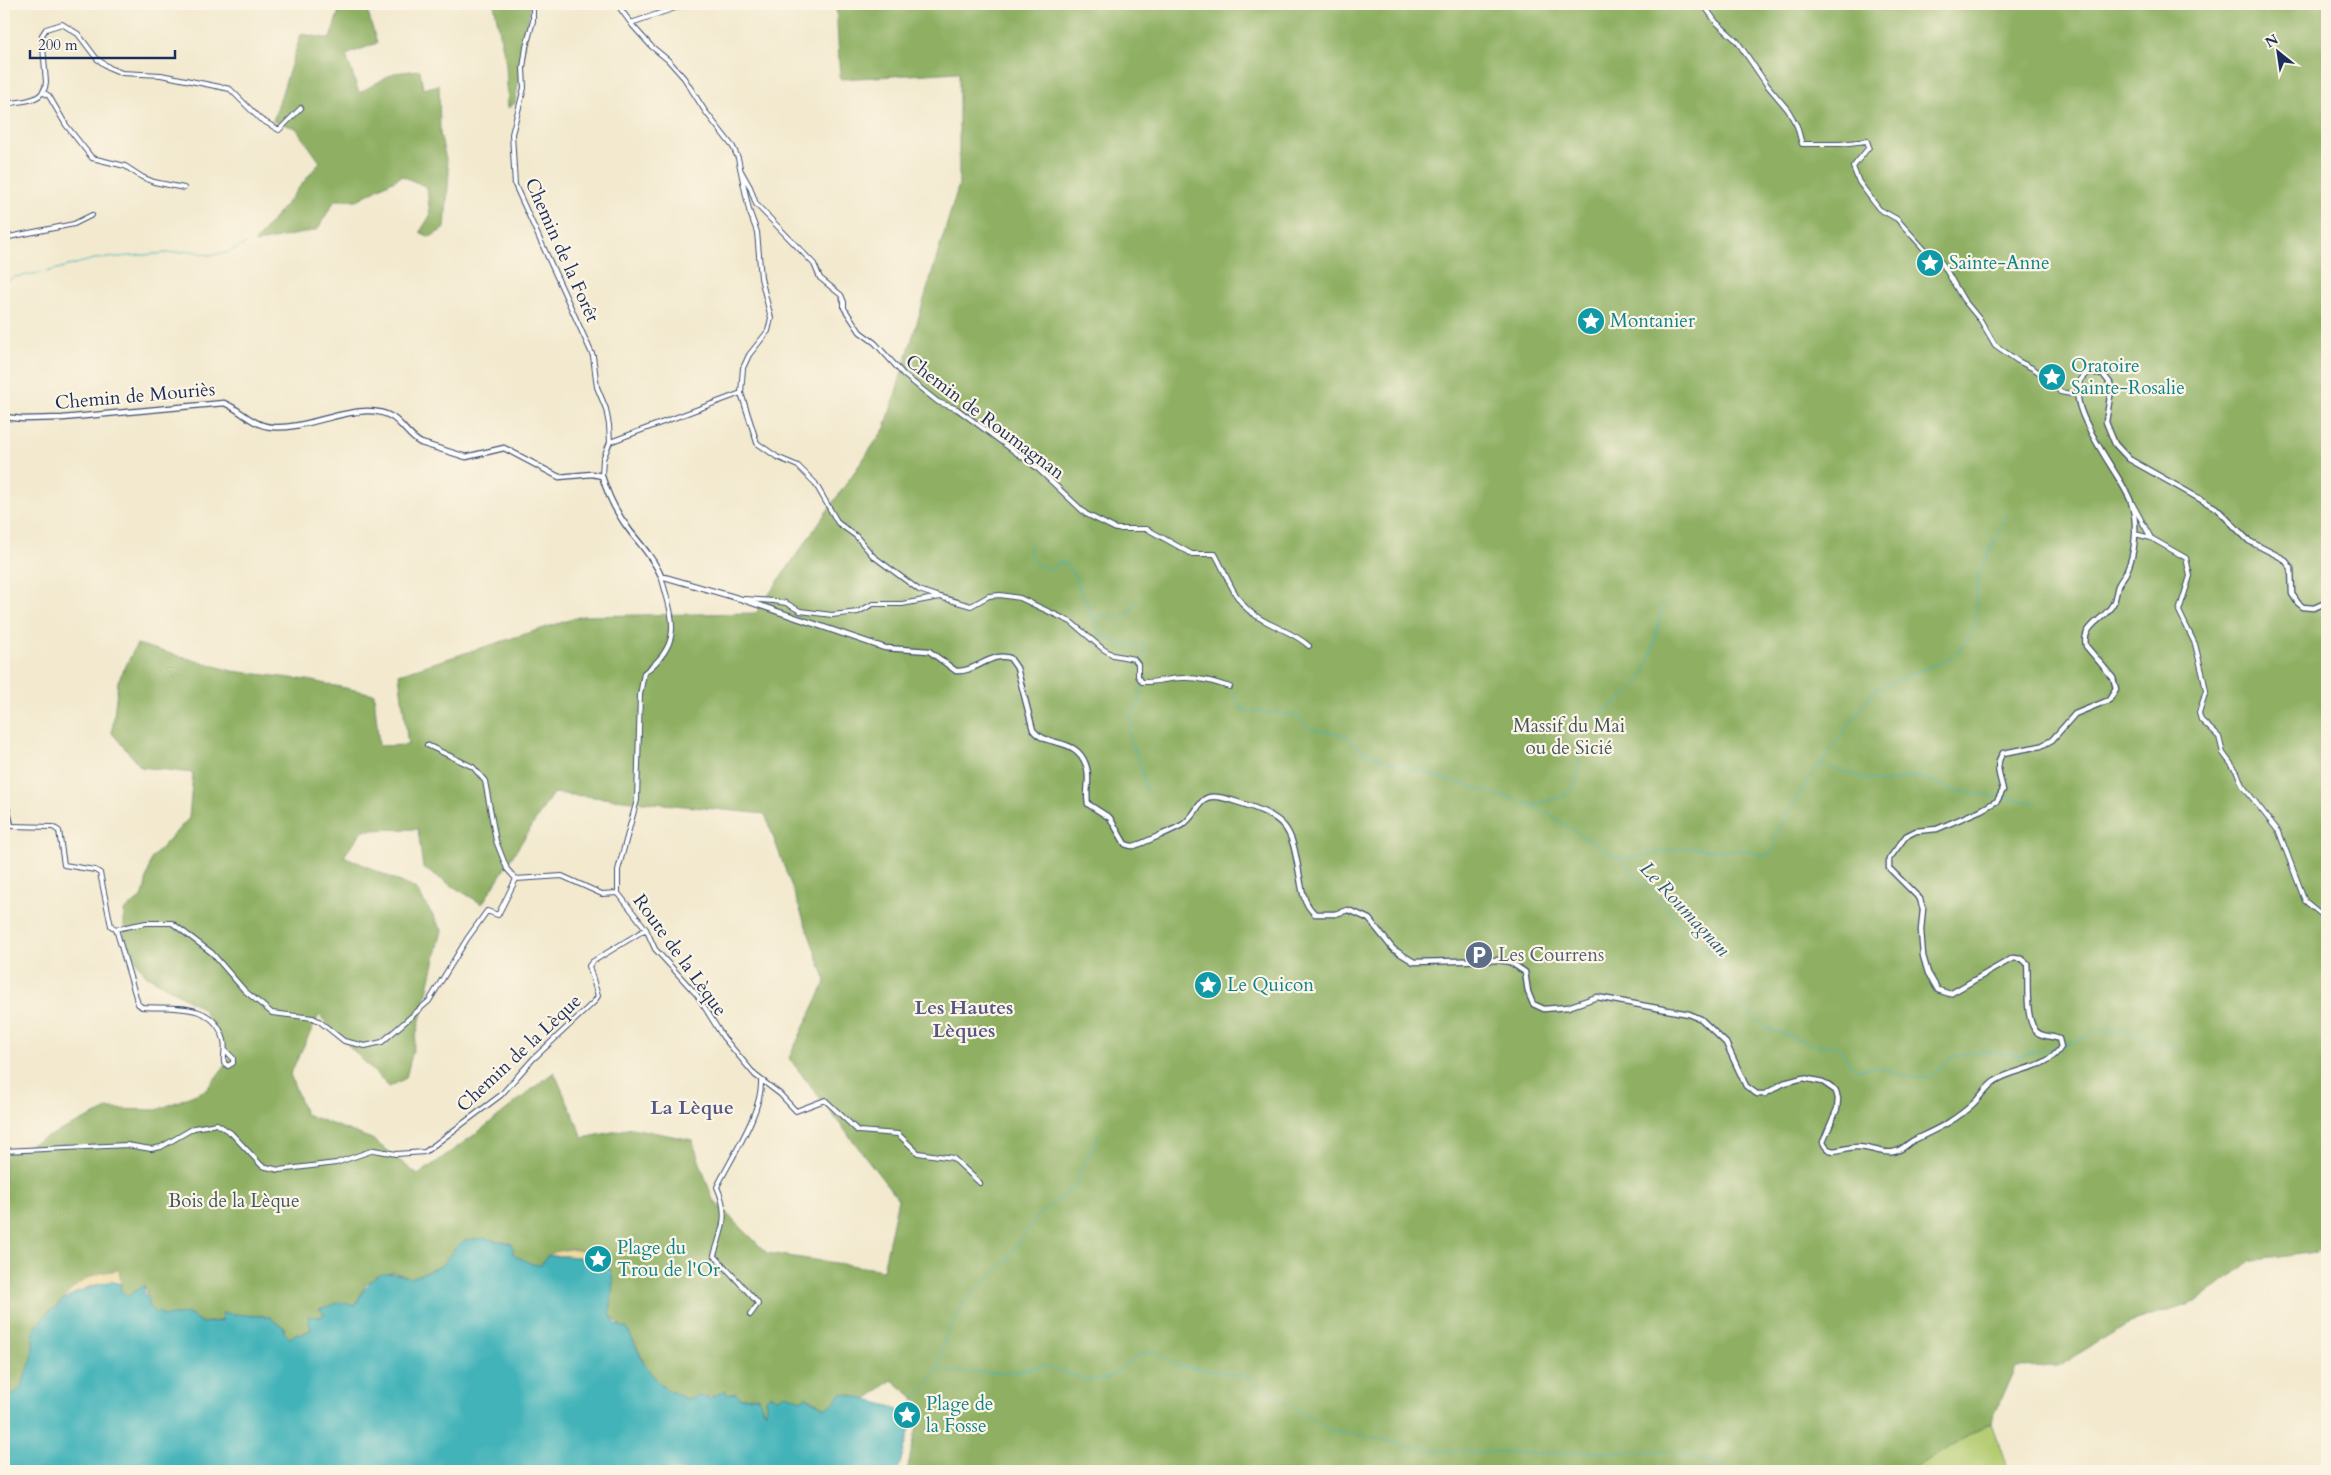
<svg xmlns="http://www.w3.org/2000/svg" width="2331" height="1475" font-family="Cardo,serif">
<rect width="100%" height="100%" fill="#fcf5e5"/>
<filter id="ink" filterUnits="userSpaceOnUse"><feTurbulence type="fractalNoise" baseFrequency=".02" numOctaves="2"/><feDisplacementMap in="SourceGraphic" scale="10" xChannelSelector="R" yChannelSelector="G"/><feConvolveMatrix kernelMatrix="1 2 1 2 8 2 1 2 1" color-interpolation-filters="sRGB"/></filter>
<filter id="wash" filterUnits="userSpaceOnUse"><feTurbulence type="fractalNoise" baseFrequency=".0096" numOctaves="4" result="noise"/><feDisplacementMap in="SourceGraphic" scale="20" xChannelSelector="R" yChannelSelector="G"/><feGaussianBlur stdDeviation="1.12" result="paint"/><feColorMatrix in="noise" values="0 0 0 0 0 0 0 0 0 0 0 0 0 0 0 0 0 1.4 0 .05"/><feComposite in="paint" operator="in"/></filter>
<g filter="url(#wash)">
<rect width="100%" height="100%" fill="#f2e9ce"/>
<path fill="#b4cc71" stroke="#687e68" d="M1991 1422 2008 1471H1910Z"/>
<path fill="#8fb063" stroke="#557060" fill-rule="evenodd" d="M341 4H385L368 13 377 43 346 55 359 93 394 73 420 70 423 89 439 85 440 134 449 172 445 228 430 237 420 232 430 216 427 187 402 176 357 200H335L317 230 254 243 320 162 296 128 273 121 301 34 330 39Z
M494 4H529L530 8 515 103 508 108 506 64Z
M836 4H2327V1244L2316 1252 2250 1261 2199 1301 2129 1323 2058 1366 2015 1367 1991 1422 1910 1471H907L917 1427 915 1416 919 1402 892 1380 864 1401 850 1394C845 1396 830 1409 825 1407 819 1405 813 1399 806 1397L801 1400 793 1396 768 1407 766 1412 753 1397 740 1398 733 1393 730 1396C722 1394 694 1397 686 1399L663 1387 645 1366 635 1342 610 1314 613 1281 602 1263 583 1257 547 1256 540 1266 532 1264 513 1255 457 1246 441 1266 411 1278 393 1272 366 1283 355 1306 319 1309 325 1313 323 1316 308 1318 312 1328 310 1330 290 1338 284 1332V1327L262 1315 202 1323 189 1314 163 1316 159 1311 155 1314 149 1306 146 1288H140L128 1296 120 1290 121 1284 61 1301 56 1308 48 1312 35 1330 32 1359 21 1387 14 1394 4 1395V1148L12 1153 108 1109 157 1110 206 1090 231 1058 202 1008 146 975 124 943V911L143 896 151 859 189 818 193 773 141 767 112 733 118 681 137 644 232 671 307 680 374 694 379 746 408 745 399 674 582 616 756 613 885 428 959 184V72L840 79ZM553 793 765 814 826 981 789 1058 898 1199 883 1270 767 1253 713 1200 692 1140 632 1128 583 1138 554 1072 477 1133 418 1175 372 1139 305 1114 290 1074 319 1015 389 1087 406 1078 442 930 416 889 344 856 363 830 418 829 423 868 482 904Z"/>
<path fill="#eeda9e" stroke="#84847e" d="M570 1249 593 1253 610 1261 611 1270C592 1255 570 1256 547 1256L554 1252Z
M119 1270 121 1284C100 1278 79 1291 61 1301 81 1279 90 1274 119 1270Z"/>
<path fill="#43b3b9" stroke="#2f718c" d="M484 1238 512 1244 514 1255 532 1264 541 1265 547 1256C570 1256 592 1255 611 1270L613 1281 610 1314 617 1325 627 1328 645 1366 663 1387 686 1399 699 1396 710 1398 726 1390 727 1395 736 1393 740 1398 758 1397 763 1410 766 1412V1398L770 1395 777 1398 786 1394 801 1400 806 1397 825 1408 834 1403 841 1393 897 1408 911 1426 898 1471H4V1395L14 1394 21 1387 32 1359 34 1330 48 1312 56 1308 61 1301 79 1291 111 1281 121 1284 120 1290 128 1296 144 1285 145 1295 149 1299V1306L155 1313 159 1311 163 1316 189 1314 202 1323 222 1321V1313L271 1317 275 1322 284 1327V1332L290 1338 295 1334 301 1335 311 1330 308 1316 320 1317 325 1314 319 1309 341 1302 355 1306C370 1277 377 1267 411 1278L441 1266 457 1246 466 1240Z"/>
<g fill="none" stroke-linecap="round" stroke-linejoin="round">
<path stroke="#43b3b9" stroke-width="1" d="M4 282 15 277 46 272 94 259 192 251 208 255 226 253 246 244
M1029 545C1029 561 1037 568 1053 570L1060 561 1067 565 1074 575 1101 635 1127 646 1143 645 1145 651 1139 668
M1093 619 1103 615C1114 621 1121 617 1132 612L1134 605 1138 602
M1144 684 1139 692 1141 701 1130 716 1134 724 1129 729V736L1140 764 1146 791
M1232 692 1243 710 1296 715 1310 729 1346 735 1362 751 1383 760
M1389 762 1533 805 1620 859 1673 913 1696 941 1706 949 1722 970 1735 1003 1767 1028 1811 1044 1839 1047 1849 1063 1857 1069 1878 1067 1915 1078 1930 1077 1953 1056 1981 1051 2022 1056 2059 1046
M1821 765 1827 767
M1832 768 1881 783 1906 777 1926 778 1951 790 1997 797
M2001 797 2037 803
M1533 805C1543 802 1553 800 1563 796 1586 786 1574 752 1585 731 1597 708 1629 701 1641 679 1653 659 1657 625 1664 602
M1622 859 1691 847 1718 851 1743 850 1764 856 1774 851V838L1799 794 1875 689 1952 658 1966 642 1975 620 1978 576 2007 514
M2063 1046 2095 1032 2120 1031 2179 1048
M937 1371 945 1338 965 1301 1006 1261 1037 1216 1074 1187 1099 1134
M912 1403 937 1371 1004 1373 1046 1366 1088 1380 1108 1378 1142 1353 1157 1352 1176 1365 1247 1377 1332 1431 1373 1437 1413 1448 1446 1451 1538 1453 1679 1451 1730 1471"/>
</g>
</g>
<g filter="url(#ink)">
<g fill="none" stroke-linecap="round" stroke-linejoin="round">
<defs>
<path id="minor" d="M533 4V21L526 47 523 68 524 88 512 134 515 185 593 356 597 387 606 409 609 425 610 442 603 459 602 476
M617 4 633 26 651 46 668 60 684 78 705 111 733 147 738 158 749 210 757 232 761 278 771 318 768 331 749 355 743 368 741 393 757 443 777 457 798 466 815 483 838 523 856 536 873 556 919 590 940 597
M1703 4 1716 22 1737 41 1767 85 1788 110 1797 126 1802 144H1840L1867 141 1869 147 1853 167 1859 182 1879 209 1897 219 1924 249 1942 263 1963 299 1981 321 1995 345 2018 361 2034 369 2056 385 2060 392 2077 395
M631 23 687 4
M43 92 49 96 66 125 92 158 125 166 142 177 154 182 184 188
M4 104C20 101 45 103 46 82L42 35 46 29 62 24 78 34 97 59 110 68 122 73 161 75 230 89 260 119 279 130 301 108
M741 171 750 187 756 204 814 264 820 278 841 295 844 302V308L860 332 875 343 904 375 938 402 957 409 1037 468 1086 514 1116 529H1147L1192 554H1215C1226 573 1234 600 1252 613 1270 627 1293 631 1309 646
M4 238 74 224 92 215
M610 442 741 393
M2132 503 2151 538
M2135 534 2151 538 2186 558 2190 576 2179 611 2195 644 2203 676 2206 691 2199 713 2201 720 2219 737 2223 753 2237 772 2242 785 2279 832 2305 901 2327 919
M661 576C673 619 684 643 644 673L640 695 637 800 618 870V893L646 929 655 949 697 995 723 1037 755 1075 780 1094 796 1111 825 1100 858 1131 898 1134 918 1153 953 1158 980 1183
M745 599 774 601 786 603 800 611 832 615 858 612 873 604H902L940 597 971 606 989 596 1000 595 1020 598 1071 622 1103 649 1113 655 1134 659 1138 664V676L1142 682C1156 683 1168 678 1182 678 1198 677 1214 682 1230 687
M427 745 473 767 485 781 496 841 507 869 516 879
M11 826 53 827 59 831 64 865 95 870 100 873 111 926 116 929 146 923H172L212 953 245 991 272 1013 313 1018 319 1021 344 1041 365 1046 382 1042 429 1001 467 939 487 911 498 915 516 879 562 876 602 894 618 893
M116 929 138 1004 142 1007C173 1009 213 1001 224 1040 226 1048 223 1056 224 1063L228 1066 233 1063V1058L225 1050
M4 1151 127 1145 151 1149 161 1147 194 1128 217 1124 231 1133 262 1166 279 1170 336 1163 374 1150 396 1154 425 1152 501 1095 533 1059 594 1002 598 996 589 966 592 962 646 929
M750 1315 758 1304 757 1302 714 1255C723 1228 729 1213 717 1187 731 1158 763 1111 761 1080"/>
<path id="tertiary" d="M4 417 23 419 63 418 224 403C240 409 253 426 272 427 309 431 360 398 392 417 403 424 409 437 421 443L466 457 504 448 559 477 592 474 602 476C608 496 617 514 630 531 641 545 654 559 661 576L741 599 885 648 929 651 956 671C974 673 993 651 1010 658L1017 668 1033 730C1046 748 1076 736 1086 765 1091 778 1085 791 1088 804L1110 818 1125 844C1128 845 1130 846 1133 846 1137 846 1182 826 1185 823 1206 804 1196 789 1234 801 1292 819 1291 827 1301 884 1303 896 1306 906 1315 914H1335L1348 910 1356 913 1369 919 1393 949 1414 962 1499 960 1510 962 1525 972 1528 992 1533 1004 1544 1009 1568 1007 1597 997 1689 1014 1701 1019 1726 1043 1746 1086 1757 1094H1765L1784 1083 1803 1078 1823 1082 1836 1091 1838 1099 1837 1109 1823 1142C1829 1158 1843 1147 1856 1147 1868 1146 1881 1154 1893 1152 1903 1151 1908 1142 1916 1139 1939 1128 1955 1121 1974 1103 1981 1096 1987 1086 1995 1081 2016 1067 2047 1070 2061 1047L2059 1039C2053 1036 2047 1037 2040 1034 2023 1026 2029 980 2027 963L2022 959 2013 958 1950 994 1938 990 1928 973 1923 956 1921 930 1923 909 1920 899 1889 868V859L1906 836 1916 831 1937 829 1981 810 1997 801 2003 790C2000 776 1994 765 2003 753L2041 746 2052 740 2075 714 2109 700 2116 689 2113 678 2086 646C2081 625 2105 620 2113 604 2116 598 2116 592 2118 586 2120 581 2124 577 2126 573 2136 552 2138 523 2131 502 2123 476 2048 390 2090 372L2103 374 2110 383 2111 390 2106 422 2115 444 2129 459 2216 508 2249 541 2284 559 2291 568 2292 594 2298 603 2303 607 2314 608 2327 602
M4 795 11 826 4 828"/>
</defs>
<use href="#minor" stroke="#3b4b6f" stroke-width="6"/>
<use href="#tertiary" stroke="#3b4b6f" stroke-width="7"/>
<use href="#minor" stroke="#fff" stroke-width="4"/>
<use href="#tertiary" stroke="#fff" stroke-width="4.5"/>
</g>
</g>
<defs>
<symbol id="sight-disc" viewBox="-11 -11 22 22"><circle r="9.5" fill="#0f9aa8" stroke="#fcf5e5"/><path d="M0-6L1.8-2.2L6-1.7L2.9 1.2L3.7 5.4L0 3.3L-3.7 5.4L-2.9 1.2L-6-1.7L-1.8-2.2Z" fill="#fff"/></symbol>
<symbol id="parking-disc" viewBox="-11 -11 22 22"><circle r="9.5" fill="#5c6f8a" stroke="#fcf5e5"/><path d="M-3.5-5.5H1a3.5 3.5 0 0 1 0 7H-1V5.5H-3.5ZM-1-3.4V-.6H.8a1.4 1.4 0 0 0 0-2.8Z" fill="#fff"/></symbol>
</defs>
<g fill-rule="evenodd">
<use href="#sight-disc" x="1914" y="247" width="32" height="32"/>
<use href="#sight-disc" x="1575" y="305" width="32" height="32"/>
<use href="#sight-disc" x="2036" y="361" width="32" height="32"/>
<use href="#parking-disc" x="1463" y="939" width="32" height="32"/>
<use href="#sight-disc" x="1192" y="969" width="32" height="32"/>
<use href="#sight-disc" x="582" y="1243" width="32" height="32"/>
<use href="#sight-disc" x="891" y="1399" width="32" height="32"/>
</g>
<g text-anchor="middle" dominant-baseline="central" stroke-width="4.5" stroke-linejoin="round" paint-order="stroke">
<g font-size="19" fill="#1b2f5e" stroke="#fcf5e5">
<text transform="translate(562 250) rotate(66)">Chemin de la Forêt</text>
<text transform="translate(135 396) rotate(-5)">Chemin de Mouriès</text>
<text transform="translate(985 417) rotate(37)">Chemin de Roumagnan</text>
<text transform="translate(680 955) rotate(54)">Route de la Lèque</text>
<text transform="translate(519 1053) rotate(-43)">Chemin de la Lèque</text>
</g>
<g font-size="19" fill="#0d838f" stroke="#fcf5e5" text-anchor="start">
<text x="1949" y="263">Sainte-Anne</text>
<text x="1610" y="321">Montanier</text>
<text x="2071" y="366">Oratoire<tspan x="2071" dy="22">Sainte-Rosalie</tspan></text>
<text x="1227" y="985">Le Quicon</text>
<text x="617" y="1248">Plage du<tspan x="617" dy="22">Trou de l'Or</tspan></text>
<text x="926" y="1404">Plage de<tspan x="926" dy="22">la Fosse</tspan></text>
</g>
<g font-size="19" fill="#415663" stroke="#fcf5e5">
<text x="1569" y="726">Massif du Mai<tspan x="1569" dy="22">ou de Sicié</tspan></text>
<text x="234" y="1201">Bois de la Lèque</text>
</g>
<g font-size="19" fill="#4e5e75" stroke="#fcf5e5" text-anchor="start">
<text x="1498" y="955">Les Courrens</text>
</g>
<g font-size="20" font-style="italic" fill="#295d7e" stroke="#fcf5e5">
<text transform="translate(1685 909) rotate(47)">Le Roumagnan</text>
</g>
<g font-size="20" font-weight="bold" fill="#525787" stroke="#fcf5e5">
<text x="964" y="1007">Les Hautes<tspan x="964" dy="23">Lèques</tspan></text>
<text x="692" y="1107">La Lèque</text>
</g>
</g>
<rect width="2331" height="1475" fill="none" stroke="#fcf5e5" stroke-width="20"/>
<g transform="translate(2278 52) rotate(330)" stroke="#fcf5e5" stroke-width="4" paint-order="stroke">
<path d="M0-4L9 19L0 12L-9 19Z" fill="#1b2f5e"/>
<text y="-8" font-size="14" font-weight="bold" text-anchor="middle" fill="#1b2f5e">N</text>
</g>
<path d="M30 50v8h145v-8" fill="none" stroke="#1b2f5e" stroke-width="2.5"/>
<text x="38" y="50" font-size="15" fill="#1b2f5e" stroke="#fcf5e5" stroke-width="4" paint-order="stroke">200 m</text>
</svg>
